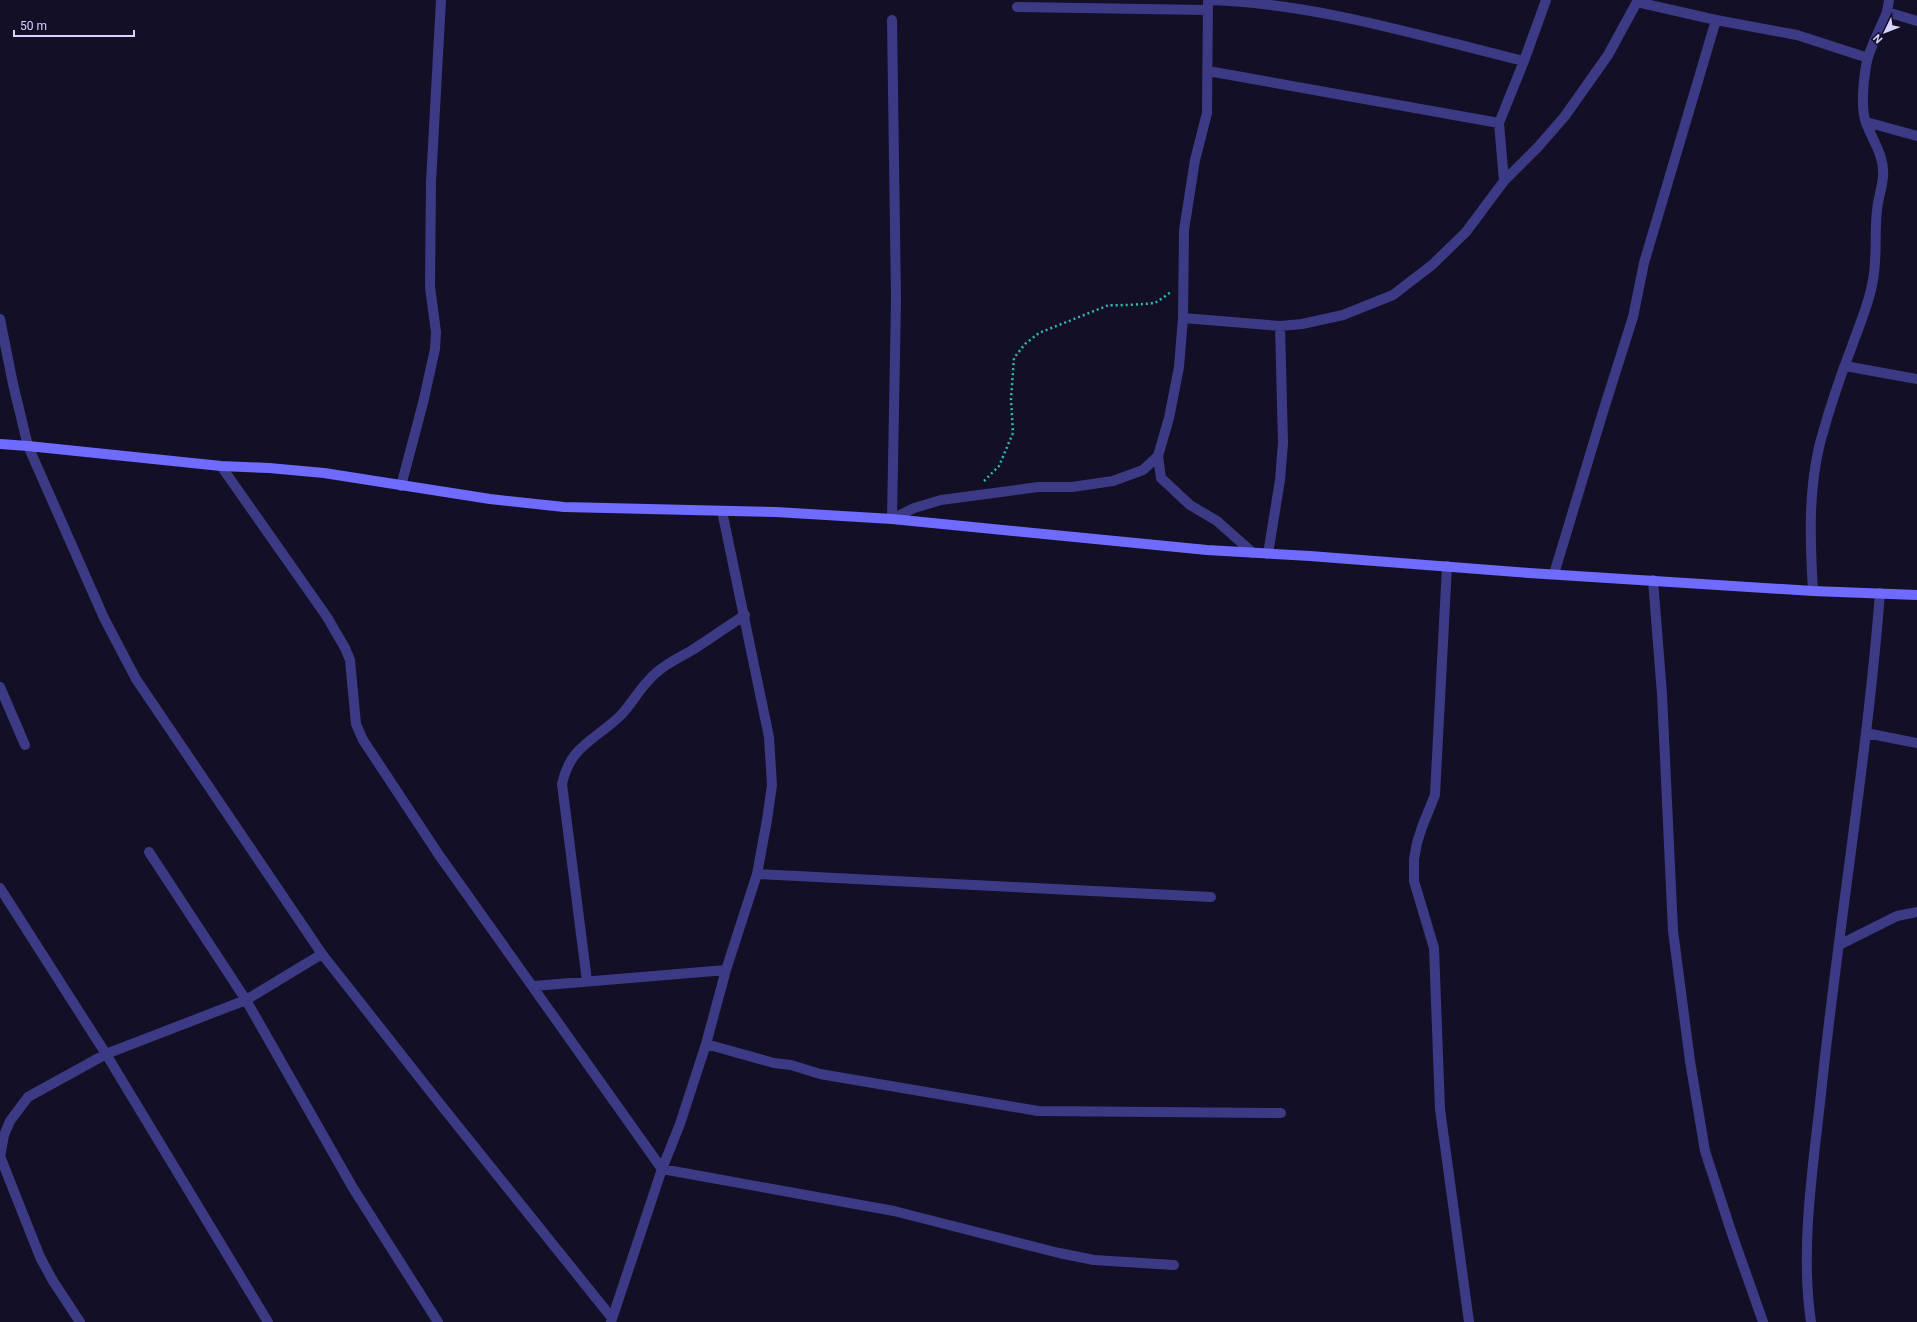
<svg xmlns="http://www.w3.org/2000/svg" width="1917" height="1322" font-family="Roboto,sans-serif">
<rect width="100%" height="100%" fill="#130f26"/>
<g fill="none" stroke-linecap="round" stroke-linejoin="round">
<path stroke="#2fb8b0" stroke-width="2.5" stroke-dasharray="2 3" stroke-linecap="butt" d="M984 481 999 466 1013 433 1011 399 1014 358 1025 344 1039 333 1109 305C1115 306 1147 304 1154 303 1160 301 1166 295 1171 292"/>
<path stroke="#3d3a85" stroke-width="10" d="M1211 0C1319 4 1420 36 1524 61
M1889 0 1887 12 1917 21
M1637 2 1716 20 1797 35 1868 58
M1017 7 1207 10
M892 20 896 300 892 519 914 508 941 500 1038 487H1072L1113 481 1143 470 1158 456 1169 418 1179 367 1183 318 1184 230 1195 160 1207 113 1208 0
M1208 71 1499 123
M1866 122 1917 136
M1504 181 1499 123 1524 61 1546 0
M1183 318 1280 326 1302 324 1343 315 1393 295 1432 265 1466 232 1504 181 1538 147 1565 116 1608 55 1638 0
M0 319 13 384 28 446 104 618 136 679 322 954 441 1105 612 1318
M1845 366 1917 379
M1158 456 1161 478 1190 505 1217 521 1253 553
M221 466 327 617 345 648 350 660 356 724 363 740 439 855 662 1169 894 1211 1059 1253 1094 1260 1174 1265
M401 486 423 403 435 349 436 332 430 287 431 182 441 0
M1268 554 1280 480 1283 443 1280 326
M1447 566 1435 795 1422 827 1417 843 1414 859V881L1434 948 1440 1109 1469 1322
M1554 574 1602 415 1633 317 1644 263 1716 20
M1653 580 1662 694 1673 931 1690 1061 1705 1151 1731 1231 1763 1322
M1813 591C1810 541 1808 492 1820 443 1829 410 1840 377 1852 346 1859 326 1868 306 1872 285 1878 260 1874 235 1877 210 1878 199 1882 188 1883 177 1885 157 1873 141 1866 123 1860 107 1864 73 1868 57 1873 42 1881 27 1887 12
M0 687 25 745
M1866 733 1917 743
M149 852 246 1000 353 1188 438 1322
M757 874 1211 897
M0 888 106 1054 268 1322
M1839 945 1897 916 1917 912
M587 981 562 784C570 746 595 740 620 716 631 705 638 691 649 680 661 666 679 658 694 649 711 638 728 626 745 615
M534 986 726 970
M706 1044 774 1063 791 1065 820 1074 1038 1111 1281 1113
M0 1156 40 1257 53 1281 80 1322
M0 1157 4 1135 10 1121 28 1097 106 1054 246 1000 322 954
M611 1322 662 1169 680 1124 706 1044 726 970 757 874 767 820 772 785 769 737 722 511
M1811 1322C1800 1249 1813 1167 1821 1094 1838 927 1867 760 1880 593"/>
<path stroke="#6f6bff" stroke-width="10" d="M0 444 28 446 221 466 269 468 324 473 490 499 564 507 776 512 892 519 1207 550 1310 556 1529 573 1813 591 1917 595"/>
</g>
<g transform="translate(1885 32) rotate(227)" stroke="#130f26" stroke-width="3" paint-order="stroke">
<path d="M0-3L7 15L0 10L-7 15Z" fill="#d9d4ff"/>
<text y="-6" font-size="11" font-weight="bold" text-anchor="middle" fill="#d9d4ff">N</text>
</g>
<path d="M14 30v6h120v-6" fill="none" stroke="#d9d4ff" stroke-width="2"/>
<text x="20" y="30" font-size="12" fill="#d9d4ff" stroke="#130f26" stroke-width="3" paint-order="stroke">50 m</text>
</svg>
